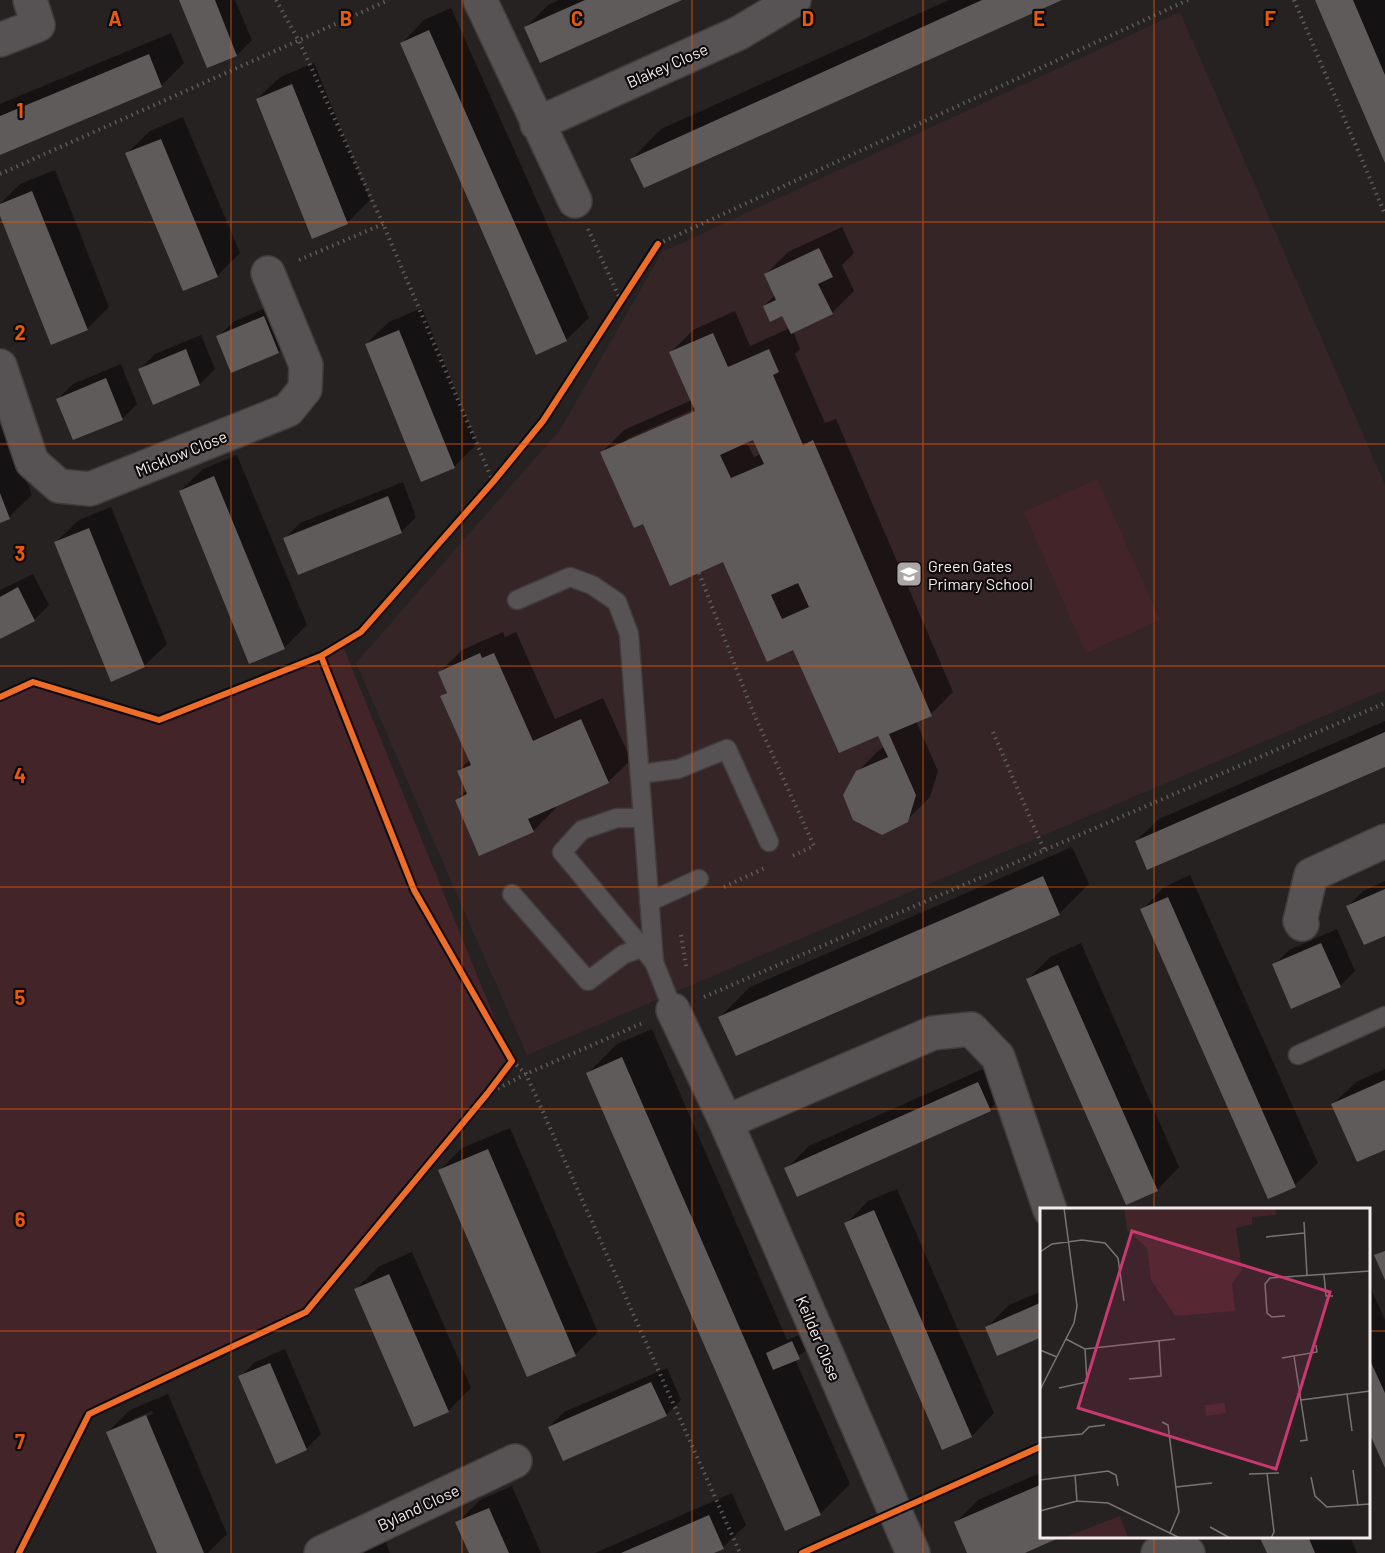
<svg xmlns="http://www.w3.org/2000/svg" width="1385" height="1553" font-family="Barlow,sans-serif">
<rect width="100%" height="100%" fill="#272222"/>
<path fill="#352526" d="M1180 12 1385 485V690L527 1055 356 663 560 430 662 252Z"/>
<path fill="#432529" d="M1097 479 1160 620 1086 653 1024 512Z
M342 644 512 1061 306 1312 89 1414 19 1553H0V698L33 682 159 720Z"/>
<path fill="#0007" fill-rule="evenodd" d="M181 0H235L252 40 237 55 208 66Z
M559 0H678L526 27 548 5Z
M949 0H1058L632 159 661 129Z
M1317 0H1385V159Z
M451 8 589 318 566 340 402 43 424 20Z
M171 33 184 63 161 86 0 153V104Z
M314 63 370 200 347 223 257 99 280 77Z
M183 117 240 253 217 276 127 153 150 131Z
M55 170 109 307 87 329 0 212V204L20 184Z
M842 227 854 253 842 265 854 291 832 313 793 331 800 349 795 354 825 423 836 419 953 692 931 714 916 721 938 771 930 797 907 820 857 772 880 749 885 747 879 734 794 648 724 560 644 522 602 452 624 430 692 400 671 352 693 330 735 311 750 346 790 328 783 314 764 306 775 295 766 274 788 252ZM701 406 702 409 627 442V439ZM754 438 761 454 754 457 746 441Z
M279 302 293 337 278 352 218 337 233 322Z
M422 308 477 444 454 467 366 344 389 322Z
M201 335 215 369 200 384 154 403 140 369 155 354Z
M121 364 137 404 122 419 58 399 73 384Z
M0 415 32 495 9 517 0 521Z
M237 455 307 625 284 648 180 491 203 469Z
M403 482 416 517 401 532 285 538 300 523Z
M111 507 167 644 144 666 56 542 79 520Z
M33 574 49 605 34 620 0 637V590Z
M503 632 505 637 516 632 555 719 603 698 631 760 608 782 555 806 556 808 533 831 456 800 467 790 458 771 470 760 442 696 448 690 440 672 462 650Z
M1385 721V766L1136 841 1159 819Z
M1072 847 1089 884 1059 914 720 1017 750 987Z
M1190 875 1318 1163 1295 1185 1269 1197 1142 910 1164 887Z
M1385 881V934L1348 906 1363 891Z
M1337 929 1355 971 1340 986 1274 965 1289 950Z
M1081 943 1179 1167 1157 1190 1028 979 1050 957Z
M652 1029 787 1340 799 1335 806 1350 795 1359 850 1484 820 1514 588 1073 617 1044Z
M1001 1061 1012 1087 990 1109 786 1169 809 1146Z
M1385 1069V1148L1333 1104 1356 1082Z
M510 1128 598 1332 575 1355 440 1170 462 1148Z
M897 1189 994 1413 972 1436 943 1448 846 1224 868 1201Z
M412 1252 471 1388 448 1411 355 1290 378 1267Z
M1368 1282 1385 1320V1464L1368 1427Z
M1042 1291V1335L987 1327 1009 1305Z
M285 1349 321 1434 306 1449 240 1377 255 1362Z
M667 1368 681 1400 666 1415 549 1427 564 1412Z
M168 1394 227 1534 208 1553H159L108 1432 130 1410ZM152 1411 153 1414 133 1422V1419Z
M1042 1472V1536L1021 1553H969L956 1522 978 1500Z
M512 1486 541 1553H470L457 1523 480 1500Z
M732 1493 746 1525 723 1547 710 1553H595Z
M1261 1536H1350L1357 1553H1268Z
M385 1540 390 1553H356Z"/>
<path fill="#605b5b" fill-rule="evenodd" d="M179 0H215L237 56 207 68Z
M585 0H682L540 63 524 27Z
M982 0H1062L644 188 630 159Z
M1315 0H1353L1385 75V163Z
M429 30 567 341 536 355 400 43Z
M149 54 162 87 0 155V116Z
M292 84 348 224 312 239 256 99Z
M161 139 218 277 183 291 125 153Z
M32 191 88 330 51 345 0 216V204Z
M819 248 833 277 818 284 833 314 791 334 782 316 770 322 763 306 776 300 764 274Z
M264 316 279 353 231 373 216 336Z
M399 330 455 468 421 482 365 344Z
M713 333 728 367 769 349 779 372 773 375 803 445 813 440 932 716 889 734 916 795 908 822 882 835 853 820 843 795 856 771 888 757 878 736 839 753 793 650 767 662 723 562 670 586 643 524 634 528 600 452 695 411 669 352ZM753 440 764 464 731 478 720 455ZM798 583 809 607 782 619 771 595Z
M186 349 200 385 153 405 138 369Z
M106 378 123 420 73 440 56 399Z
M214 476 285 649 249 664 179 491Z
M0 493 10 519 0 523Z
M388 496 402 533 298 575 283 538Z
M89 528 145 667 111 682 54 542Z
M18 587 35 621 0 639V597Z
M480 653 482 658 494 653 533 741 581 719 609 783 528 819 534 832 479 856 455 800 467 794 457 771 471 765 440 696 447 693 438 672Z
M1385 732V767L1147 870 1135 841Z
M1043 876 1060 915 736 1056 718 1017Z
M1385 889V936L1364 945 1346 906Z
M1168 897 1296 1187 1268 1199 1140 909Z
M1321 943 1341 987 1291 1009 1272 964Z
M1058 965 1158 1191 1126 1205 1026 979Z
M622 1057 821 1515 785 1531 586 1073Z
M1385 1080V1150L1357 1162 1331 1104Z
M978 1082 991 1111 797 1197 784 1168Z
M488 1149 576 1356 527 1377 438 1170Z
M874 1210 972 1437 942 1450 844 1223Z
M1385 1251V1280L1374 1255Z
M389 1274 449 1412 414 1427 354 1289Z
M1042 1302V1337L997 1356 985 1327Z
M792 1341 800 1359 773 1370 766 1353Z
M1368 1356 1385 1393V1468L1368 1430Z
M270 1363 307 1450 276 1464 238 1376Z
M651 1382 667 1416 563 1461 548 1427Z
M146 1415 204 1553H157L106 1432Z
M1042 1484V1536H1063L1025 1553H967L954 1522Z
M489 1508 509 1553H469L455 1522Z
M709 1515 724 1549 714 1553H621Z
M1259 1536H1308L1315 1553H1267Z"/>
<g fill="none" stroke-linecap="round" stroke-linejoin="round">
<defs>
<path id="lane" d="M517 600 570 577 592 585 617 602 629 634 654 962 673 1010
M640 774 678 769 727 749 769 842
M643 818H617L582 830 562 852 654 962
M512 894 588 981 624 954 642 948
M649 902 699 879
M1298 1055 1385 1016"/>
<path id="street" d="M480 0 575 201
M0 40 38 25 30 0
M537 124 739 33 794 0
M0 366 32 462 59 486 90 489 288 410 305 389 306 365 268 273
M1302 924 1300 921 1311 875 1385 841
M673 1010 726 1122 913 1553
M726 1122 933 1033 971 1029 998 1057 1050 1210
M321 1553 515 1461
M1158 1553 1179 1547 1188 1553"/>
</defs>
<use href="#lane" stroke="#413d3d" stroke-width="21"/>
<use href="#street" stroke="#413d3d" stroke-width="36"/>
<path stroke="#5e5b5b" stroke-width="4" stroke-dasharray="1.5 4.5" stroke-linecap="butt" d="M276 0 299 41 383 224 493 482
M1294 0 1385 214
M0 174 389 0
M588 229 621 301
M658 244 1188 0
M299 260 383 224
M699 573 753 712 814 846 790 857
M993 732 1044 850
M724 887 767 867
M681 935 686 966
M704 997 1385 703
M512 1061 526 1074 740 1553
M487 1094 526 1074 645 1022"/>
<use href="#lane" stroke="#575253" stroke-width="18"/>
<use href="#street" stroke="#575253" stroke-width="33"/>
<defs>
<path id="cycleway" d="M0 697 33 682 159 720 321 656 361 632 493 482 543 421 658 244
M19 1553 89 1414 306 1312 487 1094 512 1061 414 890 321 656
M802 1553 1042 1446"/>
</defs>
<use href="#cycleway" stroke="#0f0a0b" stroke-width="10"/>
<use href="#cycleway" stroke="#ee6e29" stroke-width="6"/>
</g>
<path fill="none" stroke="#e8590c" stroke-width="1.5" stroke-opacity="0.55" d="M231 0V1553M462 0V1553M692 0V1553M923 0V1553M1154 0V1210M0 222H1385M0 444H1385M0 666H1385M0 887H1385M0 1109H1385M0 1331H1042M1368 1331H1385M1154 1536V1553"/>
<defs>
<symbol id="school-square" viewBox="-11 -11 22 22"><rect x="-9" y="-9" width="18" height="18" rx="4" fill="#ada6a6" stroke="#0f0a0b"/><path d="M0-5L7-2L0 1L-7-2ZM-4 1L0 2.5L4 1V4Q0 6-4 4Z" fill="#fff"/></symbol>
</defs>
<g fill-rule="evenodd">
<use href="#school-square" x="894" y="559" width="30" height="30"/>
</g>
<g text-anchor="middle" dominant-baseline="central" stroke-width="4.5" stroke-linejoin="round" paint-order="stroke">
<g font-size="16" fill="#f5eded" stroke="#0f0a0b">
<text transform="translate(667 65) rotate(-24)">Blakey Close</text>
<text transform="translate(181 453) rotate(-22)">Micklow Close</text>
<text transform="translate(819 1338) rotate(67)">Keilder Close</text>
<text transform="translate(418 1507) rotate(-25)">Byland Close</text>
</g>
<g font-size="16" fill="#f5eded" stroke="#0f0a0b" text-anchor="start">
<text x="928" y="565">Green Gates<tspan x="928" dy="18">Primary School</tspan></text>
</g>
</g>
<g transform="translate(1040 1208)">
<rect width="330" height="330" fill="#272222"/>
<path d="M84 0H235L236 7 212 9V16L196 20 202 62 192 76 195 103 135 108 111 72 107 40 87 22ZM185 195 186 205 166 208 165 197ZM80 308 88 330H23Z" fill="#432529"/>
<path fill="none" stroke="#797373" stroke-width="1.5" d="M264 14 267 67M226 29 264 25M0 44 12 36 42 32 65 35 78 50 84 93M284 67 286 88H293M245 108 232 109 227 105 225 76 230 70 330 63M26 131 45 141 135 131M0 142 17 149M254 148 267 232 260 233M242 150 277 144 276 137M89 171 121 168 119 133M19 180 47 174 45 141M0 182 34 115 37 98 24 0M307 186 312 223M261 192 330 183M122 214 128 217 139 304 130 325M0 230 42 226 49 219 65 217M313 262 318 298M227 265 234 324 231 330M209 266 239 265M35 267 37 293M271 269 275 288 287 299 330 296M0 272 68 263 76 267 78 278M136 279 172 275M0 303 37 293 68 295 140 330M170 319 190 330"/>
<path fill="#ca3871" fill-opacity="0.15" stroke="#ca3871" stroke-width="3" d="M92 23 290 84 236 261 38 200Z"/>
<rect width="330" height="330" fill="none" stroke="#f5eded" stroke-width="3"/>
</g>
<g font-size="20" text-anchor="middle" font-weight="bold" fill="#e8590c" stroke="#0f0a0b" stroke-width="4.5" stroke-linejoin="round" paint-order="stroke">
<text x="115" y="26">A</text>
<text x="346" y="26">B</text>
<text x="577" y="26">C</text>
<text x="808" y="26">D</text>
<text x="1039" y="26">E</text>
<text x="1270" y="26">F</text>
<text x="20" y="118">1</text>
<text x="20" y="340">2</text>
<text x="20" y="561">3</text>
<text x="20" y="783">4</text>
<text x="20" y="1005">5</text>
<text x="20" y="1227">6</text>
<text x="20" y="1449">7</text>
</g>
</svg>
